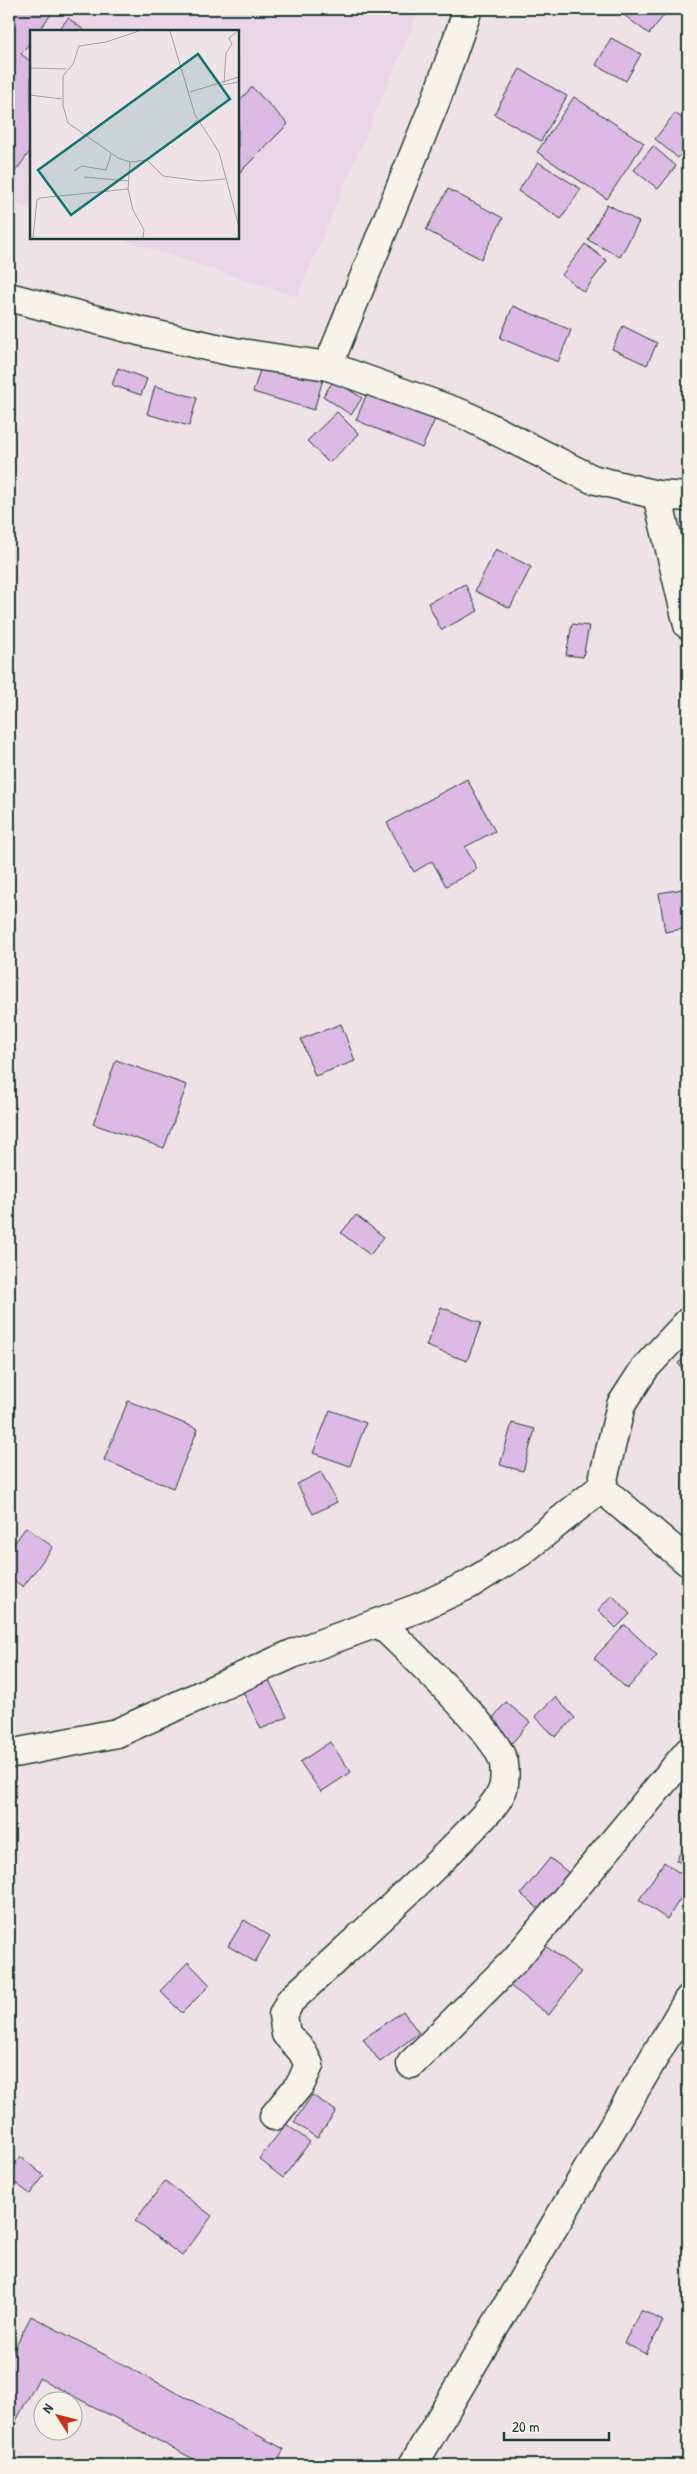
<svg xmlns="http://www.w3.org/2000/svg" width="697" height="2474" font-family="'Patrick Hand',sans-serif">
<rect width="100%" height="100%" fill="#efe2e7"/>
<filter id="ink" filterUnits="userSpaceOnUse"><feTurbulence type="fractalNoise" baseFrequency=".02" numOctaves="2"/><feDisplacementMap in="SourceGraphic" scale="10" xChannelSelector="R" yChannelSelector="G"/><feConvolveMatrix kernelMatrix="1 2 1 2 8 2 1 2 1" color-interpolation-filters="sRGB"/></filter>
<g filter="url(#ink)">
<path fill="#ead6e6" d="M9 9H420L297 297 118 238H238V31H31V209L9 201Z"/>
<path fill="#ddbae5" stroke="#1f3d34" d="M9 9H48L53 12 38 31H31V41L21 54 31 62V150L9 180Z
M616 9H669L649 34Z
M68 18 85 31H58Z
M611 38 641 54 626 81 596 65Z
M520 69 567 96 541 141 494 114Z
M252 87 288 124 238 174V102Z
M574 97 644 143 607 199 537 152Z
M675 113 688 123V146L678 158 655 139Z
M653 146 676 166 658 189 634 170Z
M538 162 581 189 561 219 518 191Z
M448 189 503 218 481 259 426 230Z
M607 204 639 222 620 257 588 240Z
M585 244 607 261 584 292 562 275Z
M513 306 571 330 558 362 500 338Z
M623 326 657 343 647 365 612 349Z
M264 358 324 376 314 410 253 392Z
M118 368 147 379 141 395 112 385Z
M334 380 362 398 351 415 323 396Z
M155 386 197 398 189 426 147 414Z
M370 386 437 415 422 448 356 420Z
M337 412 359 434 329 463 307 441Z
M496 549 531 567 510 608 475 591Z
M465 584 478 611 441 630 428 603Z
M572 624 589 626 583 657 566 655Z
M467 779 495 831 465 847 477 869 446 886 432 861 414 872 387 823Z
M688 888V928L665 932 659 893Z
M341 1024 355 1061 315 1076 301 1039Z
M116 1060 187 1085 164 1148 93 1124Z
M356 1215 384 1237 370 1255 341 1233Z
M441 1307 481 1323 467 1361 426 1346Z
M688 1356V1378L678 1363Z
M128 1401 198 1429 173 1488 104 1460Z
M330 1410 366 1423 350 1466 313 1453Z
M512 1423 535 1429 523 1471 500 1465Z
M321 1472 337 1502 313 1514 297 1484Z
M26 1527 53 1547 23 1587 9 1576V1551Z
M612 1595 630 1614 616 1628 598 1610Z
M625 1625 657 1655 627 1689 594 1658Z
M269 1680 287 1717 261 1729 243 1692Z
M555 1697 575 1718 555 1737 535 1716Z
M506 1702 530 1722 512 1743 488 1724Z
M330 1742 351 1772 321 1792 300 1762Z
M688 1840V1867L676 1860Z
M550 1858 569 1873 540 1910 521 1894Z
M664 1862 688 1879V1887L667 1919 639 1900Z
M9 1914 14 1917 9 1925Z
M244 1920 270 1936 255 1962 228 1946Z
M537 1940 581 1972 549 2015 505 1982Z
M188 1962 210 1985 182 2013 160 1991Z
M403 2011 419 2033 380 2062 363 2039Z
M312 2095 336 2111 317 2138 294 2122Z
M286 2124 310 2142 283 2178 259 2159Z
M21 2157 44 2176 30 2194 9 2178V2172Z
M165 2181 212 2216 182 2256 135 2221Z
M641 2310 663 2321 646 2354 624 2343Z
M31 2316 284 2449 276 2465H205L39 2378 9 2434V2359Z"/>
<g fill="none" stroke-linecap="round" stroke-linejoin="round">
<defs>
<path id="street" d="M328 366 436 100 468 9
M657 495 688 625
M601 1488 688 1562
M9 1754 117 1733 292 1654 418 1608 468 1585 521 1552 601 1488 621 1405 645 1368 688 1322
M411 2064 515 1960 688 1752
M274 2116 301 2083 309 2065 302 2051 286 2034 283 2015 290 2001C347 1948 406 1896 461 1840 472 1828 497 1805 502 1791 505 1785 505 1771 504 1764 499 1734 405 1648 380 1623
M413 2465 688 2000"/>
<path id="secondary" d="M9 297 139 331 234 352 328 366 465 415 592 479 657 495 688 497"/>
</defs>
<use href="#street" stroke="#1f3d34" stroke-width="31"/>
<use href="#secondary" stroke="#1f3d34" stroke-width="31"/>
<use href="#street" stroke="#f7f3e8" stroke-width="28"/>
<use href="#secondary" stroke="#f7f3e8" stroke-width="28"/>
</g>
</g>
<g transform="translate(30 30)">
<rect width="209" height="209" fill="#efe2e7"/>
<path fill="none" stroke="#9ca09f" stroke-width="1" d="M109 1 76 12 49 16 43 34 33 46V76L38 93 88 128 100 132 117 130 133 146 171 151 195 149M140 1 165 85 189 122 209 197M0 38 36 39M194 53 196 23 202 14 199 8 208 1M192 55 209 52M160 62 209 47M0 65 32 69M149 108 167 90M100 132 98 159 103 180 114 200 113 208M44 141 52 136 76 140 81 124M54 147 99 151M3 208 7 170 10 168 98 159"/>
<path fill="#0f766e" fill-opacity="0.15" stroke="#0f766e" stroke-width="2.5" d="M168 24 200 69 41 185 8 140Z"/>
<rect width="209" height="209" fill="none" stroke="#1f3d34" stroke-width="2.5"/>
</g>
<rect width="697" height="2474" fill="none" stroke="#f7f3e8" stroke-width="30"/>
<rect x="15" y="15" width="667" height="2444" fill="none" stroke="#1f3d34" stroke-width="2" filter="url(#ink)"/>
<g transform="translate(58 2416) rotate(306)"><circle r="24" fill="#f7f3e8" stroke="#a1aaa0"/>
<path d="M0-4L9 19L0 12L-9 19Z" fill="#c8321e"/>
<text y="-8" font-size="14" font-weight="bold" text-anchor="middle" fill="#1f3d34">N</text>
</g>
<path d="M504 2432v8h105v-8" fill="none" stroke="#1f3d34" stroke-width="2.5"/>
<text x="512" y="2432" font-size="15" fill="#1f3d34" stroke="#f7f3e8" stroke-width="4" paint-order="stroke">20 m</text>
</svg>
